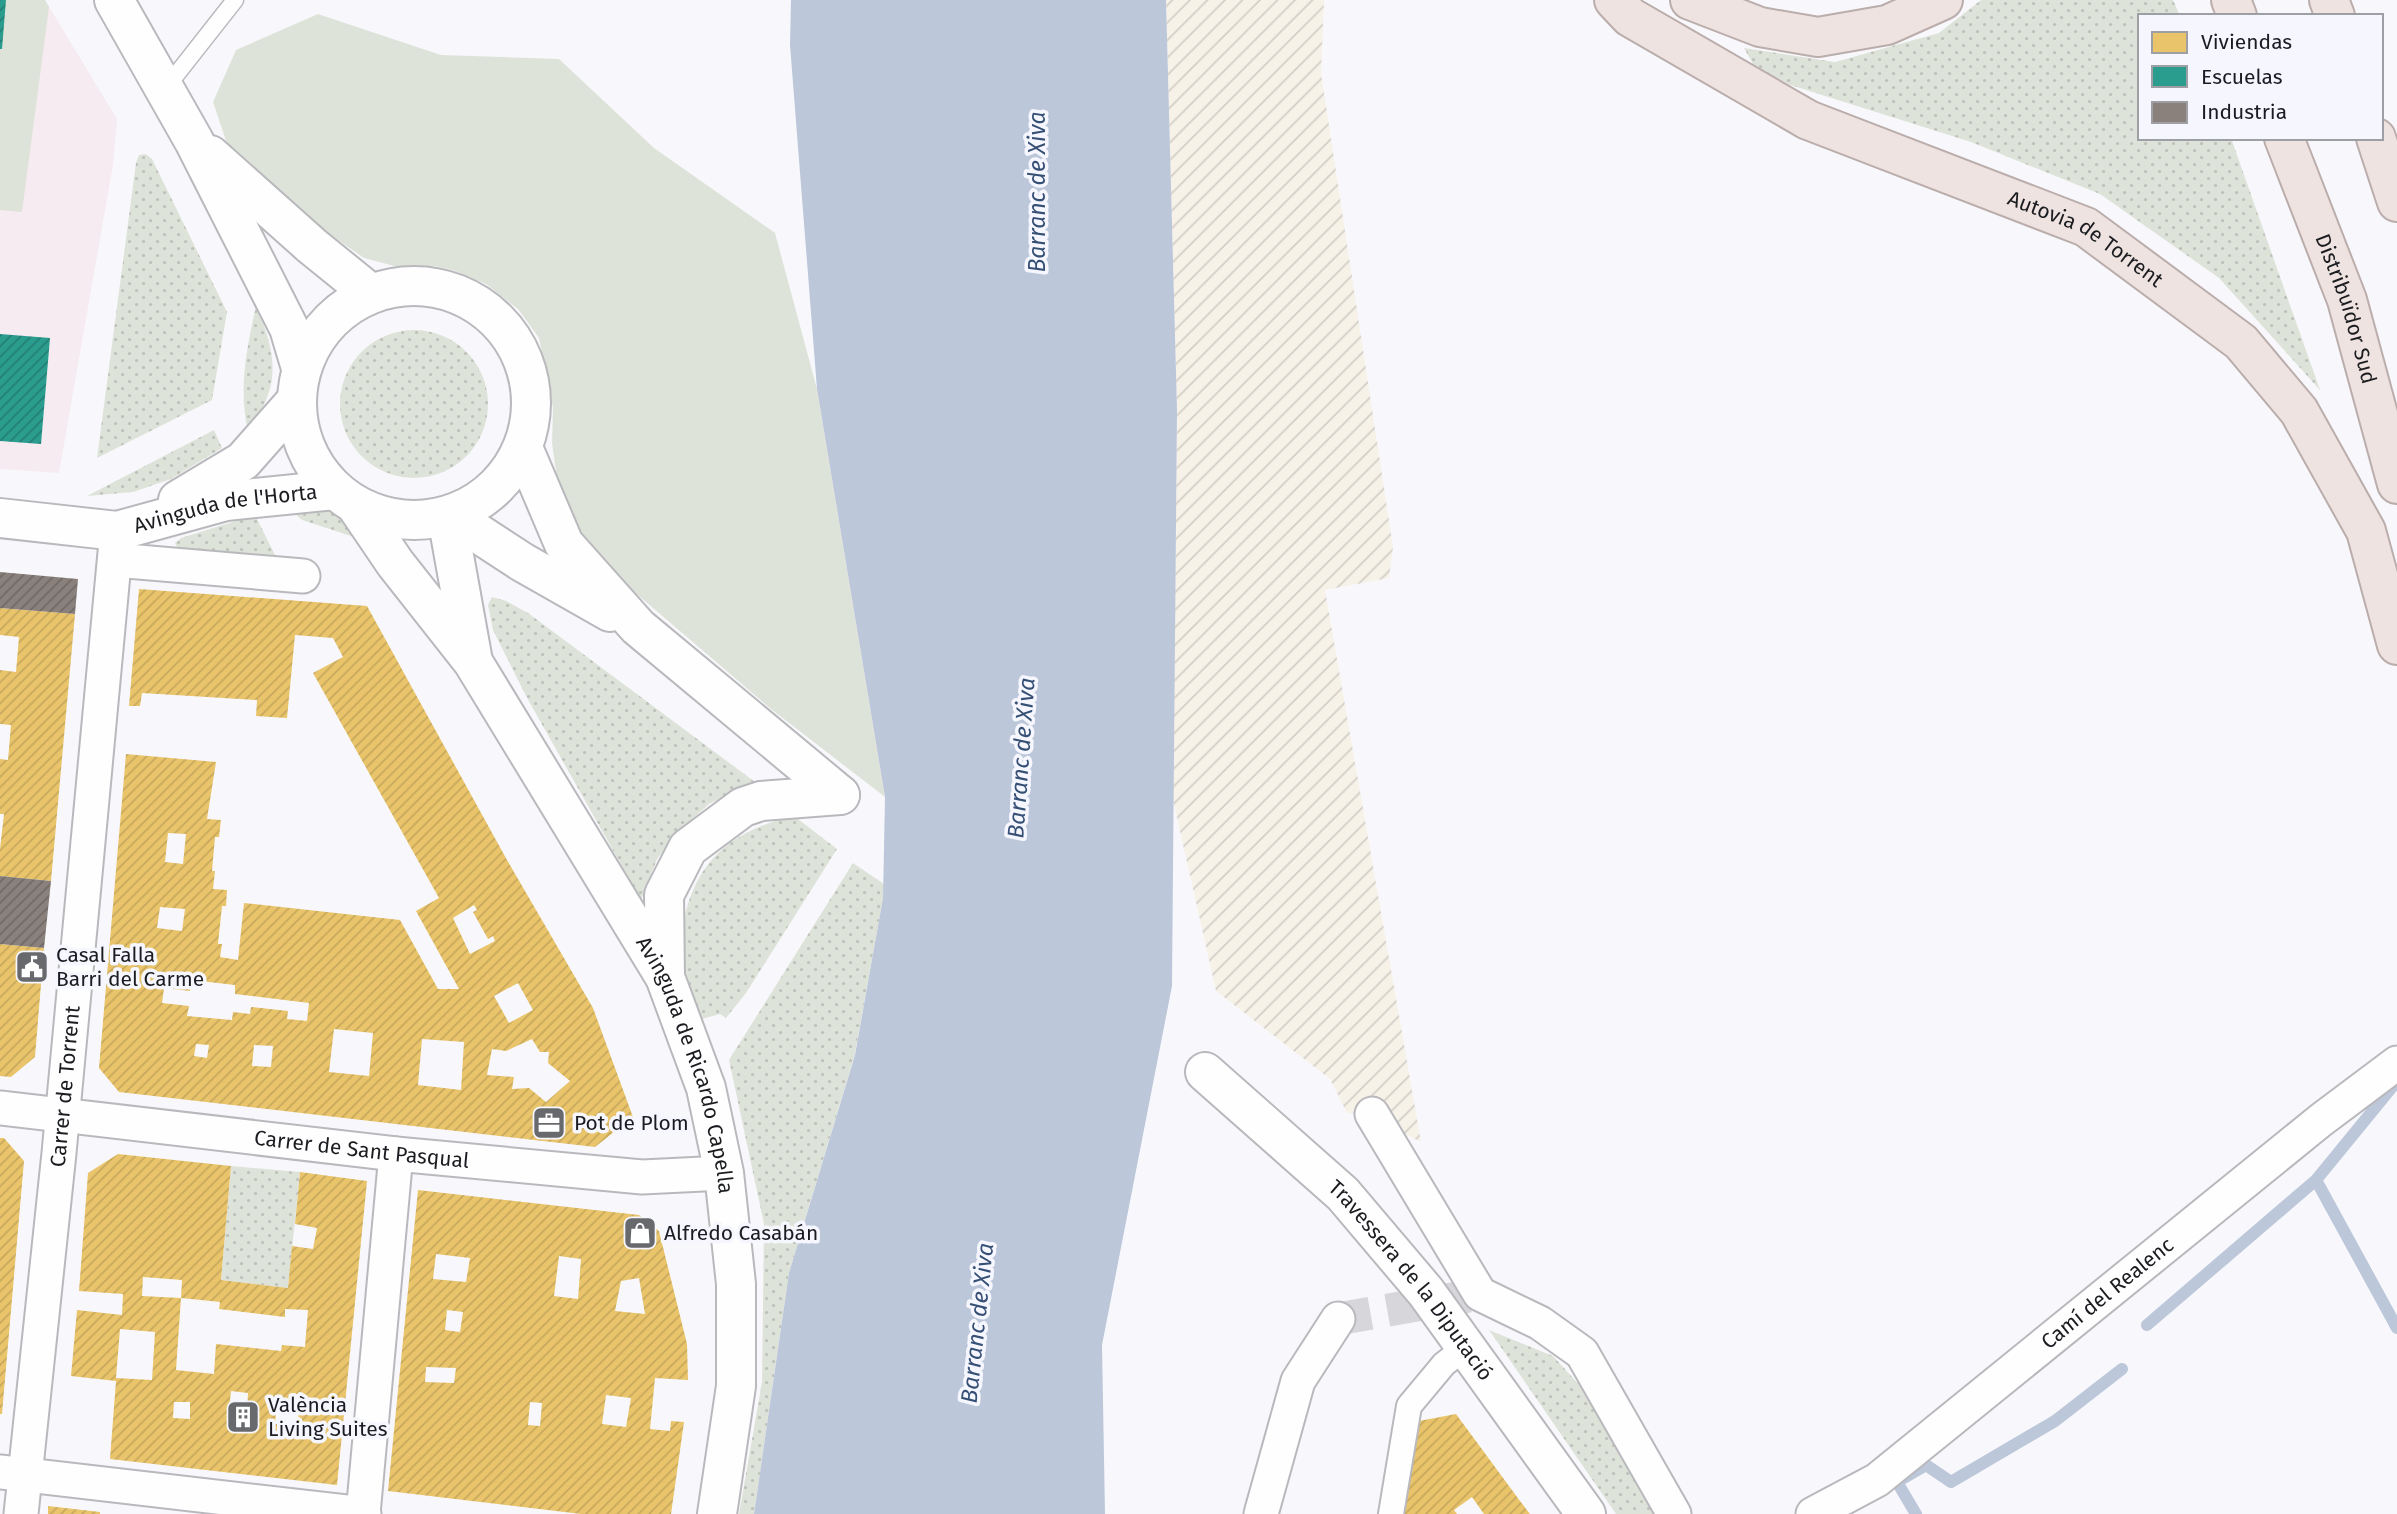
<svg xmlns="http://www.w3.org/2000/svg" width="2397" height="1514" font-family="'Fira Sans',sans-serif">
<defs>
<pattern id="industrial-furrows" width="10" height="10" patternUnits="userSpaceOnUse" patternTransform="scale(1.75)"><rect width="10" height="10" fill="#f7f2e8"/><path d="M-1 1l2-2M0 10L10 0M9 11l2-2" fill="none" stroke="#d3cfc7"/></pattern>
<pattern id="grass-dots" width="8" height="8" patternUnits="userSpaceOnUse" patternTransform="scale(1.75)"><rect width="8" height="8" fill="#dee3d9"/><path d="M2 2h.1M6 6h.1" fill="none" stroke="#bec2ba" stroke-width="1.8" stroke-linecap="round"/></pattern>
<pattern id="homes-hatch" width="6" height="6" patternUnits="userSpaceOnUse" patternTransform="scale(1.75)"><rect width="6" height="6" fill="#e9c46a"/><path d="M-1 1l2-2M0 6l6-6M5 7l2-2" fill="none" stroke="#c7a85c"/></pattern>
<pattern id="schools-hatch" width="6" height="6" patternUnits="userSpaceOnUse" patternTransform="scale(1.75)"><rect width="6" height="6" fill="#2a9d8f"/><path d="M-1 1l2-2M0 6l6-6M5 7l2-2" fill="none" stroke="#237f74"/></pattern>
<pattern id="industry-hatch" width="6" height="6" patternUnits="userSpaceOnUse" patternTransform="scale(1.75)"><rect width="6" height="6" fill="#8a817c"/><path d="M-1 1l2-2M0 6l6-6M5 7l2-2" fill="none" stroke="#706965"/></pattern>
</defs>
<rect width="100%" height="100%" fill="#f8f8fc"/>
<path fill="url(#industrial-furrows)" d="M1166 0H1324L1321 73 1393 547 1389 578 1325 590 1421 1142 1385 1124 1372 1114 1347 1113 1330 1079 1216 991 1173 800 1177 410Z"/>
<path fill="#f6ebf0" d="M0 0H45L117 119 113 165 59 473 0 469Z"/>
<path fill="url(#grass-dots)" d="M1981 0H2173L2180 16H2140V138H2231L2320 390 2219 278 2100 194 1971 142 1784 83 1753 64 1744 48 1835 62 1939 33Z
M146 154 152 159 227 312 212 400 97 458 136 163 139 155Z
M256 306C277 355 282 385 248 431 238 388 247 348 256 306Z
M340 404a74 74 0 1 1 148 0a74 74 0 1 1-148 0Z
M214 430 222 448 171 479 133 492 87 496Z
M322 505 339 512 363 540 302 520 289 508Z
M255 515 275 555 178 549 175 543 181 538Z
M492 597 506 601 528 613 755 782 709 804 680 830 657 859 641 900 526 696 493 630 488 605Z
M794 816 837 849 746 993 726 1018 720 1014 702 1019C693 995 683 968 680 941 679 933 683 923 685 915 699 856 737 829 794 816Z
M853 863 884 884 883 898 855 1054 789 1273 754 1514H739L762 1382 764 1224 729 1060Z
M231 1166 300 1172 288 1288 221 1280Z
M1489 1330 1553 1356 1581 1387 1653 1514H1616Z"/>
<path fill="#dee3d9" d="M0 0H45L49 7 22 212 0 210Z
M318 14 441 55 559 59 654 148 775 233 817 389 885 797 771 709 584 549 562 513 552 443 553 408 539 338 518 309 486 284 453 270 434 266 417 269 394 266 364 258 276 197 227 144 213 102 236 50Z"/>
<path fill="#bcc7da" d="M791 0H1166L1177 410 1172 986 1102 1345 1105 1514H754L789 1273 855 1055 883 898 885 797 817 389 790 45Z"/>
<path fill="url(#homes-hatch)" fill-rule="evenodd" d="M139 589 367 606 507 860 593 1008 633 1117 595 1147 119 1092 99 1068 126 754 216 762 207 819 221 820 219 837H215L212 871H215L213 889 227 890 226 906H222L218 944H222L220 957 238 960 244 903 400 920 438 989H459L416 911 439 898 313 673 343 657 333 638 295 635 287 718 256 716 257 700 142 693 140 706H129ZM168 833 186 834 183 864 165 862ZM474 905 477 910 473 912 488 939 493 936 495 941 470 954 453 918ZM160 907 185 909 182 931 157 928ZM191 980 235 985V994L309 1003 307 1021 287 1019 288 1011 251 1007 250 1014 233 1012 232 1020 187 1016 189 1006 162 1003 164 988 190 991ZM518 983 533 1010 509 1023 494 996ZM334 1029 373 1033 369 1076 329 1072ZM422 1039 464 1042 461 1090 418 1085ZM532 1039 540 1052H549L548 1063 570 1081 546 1102 529 1088 512 1089 514 1077 487 1075 492 1049 506 1051ZM196 1044 209 1045 207 1058 194 1056ZM254 1045 273 1046 271 1067 252 1066Z
M0 608 75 614 51 881 0 876V849L4 814H0V759L8 760 11 725 0 724V670L16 672 19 637 0 635Z
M0 944 44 948 35 1057 11 1077 0 1076Z
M0 1138H4L24 1161 2 1414H0Z
M118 1154 231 1166 221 1280 288 1288 292 1246 313 1249 317 1228 295 1224 300 1172 367 1181 337 1485 110 1459 116 1381 71 1376 77 1310 122 1315 123 1294 79 1291 88 1173ZM143 1277 182 1280 181 1298 220 1302 219 1309 285 1317V1309L308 1310 305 1347 282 1345 281 1351 216 1344 214 1374 176 1370 181 1298 142 1296ZM120 1329 155 1332 152 1380 116 1378ZM231 1391 248 1393 247 1410 229 1409ZM174 1402H190V1419L173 1418ZM277 1404 299 1406 298 1425 275 1424Z
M418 1190 639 1215 659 1231 687 1344 688 1380 655 1378 650 1429 670 1431 671 1421 684 1422 671 1514H581L388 1491ZM436 1254 470 1258 466 1282 433 1279ZM559 1256 581 1259 578 1299 554 1296ZM639 1278 645 1314 615 1311 621 1281ZM447 1310 463 1312 460 1332 445 1330ZM426 1367 456 1368 454 1383 425 1382ZM606 1395 631 1398 626 1427 602 1424ZM530 1402 542 1403 540 1426 528 1425Z
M1456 1414 1520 1501 1530 1514H1484L1472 1497 1454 1510 1457 1514H1401L1419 1421Z
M48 1506 100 1512V1514H48Z"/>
<path fill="url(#schools-hatch)" d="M0 0H6L2 49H0Z
M0 334 50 338 41 444 0 441Z"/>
<path fill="url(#industry-hatch)" d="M0 572 78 579 75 614 0 608Z
M0 876 51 881 44 948 0 944Z"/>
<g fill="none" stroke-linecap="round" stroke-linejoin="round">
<path stroke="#bcc7da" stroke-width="12" d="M2316 1180 2397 1328
M2147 1325 2316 1180 2397 1081
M1900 1480 1926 1465 1951 1482 2055 1421 2122 1369
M1897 1482 1916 1514"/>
<path stroke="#d7d7db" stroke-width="33" stroke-dasharray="33 17" stroke-linecap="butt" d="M1338 1319 1480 1294"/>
<defs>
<path id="service" d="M165 89 235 0"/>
<path id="pedestrian" d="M1391 1514 1409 1406 1444 1364 1466 1347"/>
<g id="minor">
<path d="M115 560 303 576"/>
<path id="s1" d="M0 1108 396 1154 642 1177 724 1173"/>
<path d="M1372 1114 1480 1294 1540 1323 1582 1353 1674 1514"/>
<path d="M0 1472 364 1514"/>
<path id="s2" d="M21 1514 59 1153 117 531"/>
<path d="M363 1514 396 1154"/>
<path d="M1261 1514 1298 1381 1338 1319"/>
<path id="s3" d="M1813 1514 1877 1480 2321 1120 2397 1063"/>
</g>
<g id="tertiary">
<path d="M114 0 194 141 289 328 301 368"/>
<path d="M210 155 312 246 370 293"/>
<circle cx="414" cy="403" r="117"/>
<path d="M524 450 564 544 638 627 840 795"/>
<path d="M178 500 243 461 296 401"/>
<path id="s4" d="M357 507 395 563 473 662 665 977 706 1088 724 1173 736 1284V1386L717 1514"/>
<path d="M450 515 522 562 610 612"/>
<path d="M447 517 472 656"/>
<path id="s5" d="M0 518 117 531 226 501 334 490"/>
<path d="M665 977 664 895 688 848 743 807 761 801 840 795"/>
<path id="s6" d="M1205 1072 1343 1194 1426 1292 1586 1514"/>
</g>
<g id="trunk">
<path id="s7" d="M1614 0 1630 17 1808 120 2086 227 2241 342 2299 411 2366 531 2397 645"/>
<path d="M1690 0 1760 27 1818 37 1887 25 1943 0"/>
<path d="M2231 0 2237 16"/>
<path d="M2329 0 2335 16"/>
<path id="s8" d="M2284 138 2347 300 2397 484"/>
<path d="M2376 138 2397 202"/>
</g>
</defs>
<use href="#service" stroke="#b9b9bd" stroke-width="19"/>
<use href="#pedestrian" stroke="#b9b9bd" stroke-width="28"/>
<use href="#minor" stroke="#b9b9bd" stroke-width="37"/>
<use href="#tertiary" stroke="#b9b9bd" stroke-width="42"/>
<use href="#trunk" stroke="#baadab" stroke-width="42"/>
<use href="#service" stroke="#fefeff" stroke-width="16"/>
<use href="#pedestrian" stroke="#fefeff" stroke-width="24"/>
<use href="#minor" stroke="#fefeff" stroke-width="33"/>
<use href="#tertiary" stroke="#fefeff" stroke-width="38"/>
<use href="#trunk" stroke="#eee3e0" stroke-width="38"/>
</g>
<defs>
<symbol id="civic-square" viewBox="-11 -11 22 22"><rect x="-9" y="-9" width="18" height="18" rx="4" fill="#68696d" stroke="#f6f7fe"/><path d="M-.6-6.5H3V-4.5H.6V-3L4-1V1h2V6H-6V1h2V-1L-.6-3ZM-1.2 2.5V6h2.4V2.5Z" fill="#fff"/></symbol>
<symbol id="office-square" viewBox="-11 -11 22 22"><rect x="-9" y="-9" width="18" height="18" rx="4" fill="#68696d" stroke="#f6f7fe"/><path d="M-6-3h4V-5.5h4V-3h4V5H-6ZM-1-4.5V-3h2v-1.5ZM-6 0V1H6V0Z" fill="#fff"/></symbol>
<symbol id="shop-square" viewBox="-11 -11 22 22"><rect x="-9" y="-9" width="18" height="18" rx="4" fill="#68696d" stroke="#f6f7fe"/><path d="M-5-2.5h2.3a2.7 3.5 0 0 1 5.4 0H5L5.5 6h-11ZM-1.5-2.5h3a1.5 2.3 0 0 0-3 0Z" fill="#fff"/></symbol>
<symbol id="building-square" viewBox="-11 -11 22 22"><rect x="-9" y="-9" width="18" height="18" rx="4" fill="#68696d" stroke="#f6f7fe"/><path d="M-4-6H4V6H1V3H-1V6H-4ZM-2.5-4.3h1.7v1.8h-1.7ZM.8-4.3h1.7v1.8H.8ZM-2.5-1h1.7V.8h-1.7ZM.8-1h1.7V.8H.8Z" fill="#fff"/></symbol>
</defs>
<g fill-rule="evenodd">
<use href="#civic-square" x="13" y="948" width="38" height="38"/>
<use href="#office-square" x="530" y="1104" width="38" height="38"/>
<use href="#shop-square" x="621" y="1214" width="38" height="38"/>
<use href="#building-square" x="224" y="1398" width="38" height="38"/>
</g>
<g text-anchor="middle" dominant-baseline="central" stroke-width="7" stroke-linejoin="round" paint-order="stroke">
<g font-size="21" fill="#1b1c20" stroke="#f6f7fe">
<text stroke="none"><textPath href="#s7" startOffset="532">Autovia de Torrent</textPath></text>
<text stroke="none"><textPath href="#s8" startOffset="182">Distribuïdor Sud</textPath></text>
<text stroke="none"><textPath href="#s5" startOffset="229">Avinguda de l'Horta</textPath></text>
<text stroke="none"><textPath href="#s4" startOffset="653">Avinguda de Ricardo Capella</textPath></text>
<text stroke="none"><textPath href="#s2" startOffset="430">Carrer de Torrent</textPath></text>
<text stroke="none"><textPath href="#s1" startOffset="364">Carrer de Sant Pasqual</textPath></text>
<text stroke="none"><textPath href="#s6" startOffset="294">Travessera de la Diputació</textPath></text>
<text stroke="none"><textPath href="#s3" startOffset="369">Camí del Realenc</textPath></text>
</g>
<g font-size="21" fill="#1b1c20" stroke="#f6f7fe" text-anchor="start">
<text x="56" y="955">Casal Falla<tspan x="56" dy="24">Barri del Carme</tspan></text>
<text x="574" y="1123">Pot de Plom</text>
<text x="664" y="1233">Alfredo Casabán</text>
<text x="268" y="1405">València<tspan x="268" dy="24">Living Suites</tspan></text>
</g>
<g font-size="23" font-style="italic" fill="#364f75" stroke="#f6f7fe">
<text transform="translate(1037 192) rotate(-90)">Barranc de Xiva</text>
<text transform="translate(1021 758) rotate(-86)">Barranc de Xiva</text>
<text transform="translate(977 1323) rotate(-84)">Barranc de Xiva</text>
</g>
</g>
<rect x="2138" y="14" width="245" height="126" fill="#f6f7fe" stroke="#9e9fa5" stroke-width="2"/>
<rect x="2152" y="32" width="35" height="21" fill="#e9c46a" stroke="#9e9fa5" stroke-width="2"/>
<text x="2201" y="49" font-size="21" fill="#1b1c20">Viviendas</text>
<rect x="2152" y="66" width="35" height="21" fill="#2a9d8f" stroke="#9e9fa5" stroke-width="2"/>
<text x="2201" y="84" font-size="21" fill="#1b1c20">Escuelas</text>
<rect x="2152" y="102" width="35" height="21" fill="#8a817c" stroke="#9e9fa5" stroke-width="2"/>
<text x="2201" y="119" font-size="21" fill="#1b1c20">Industria</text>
</svg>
